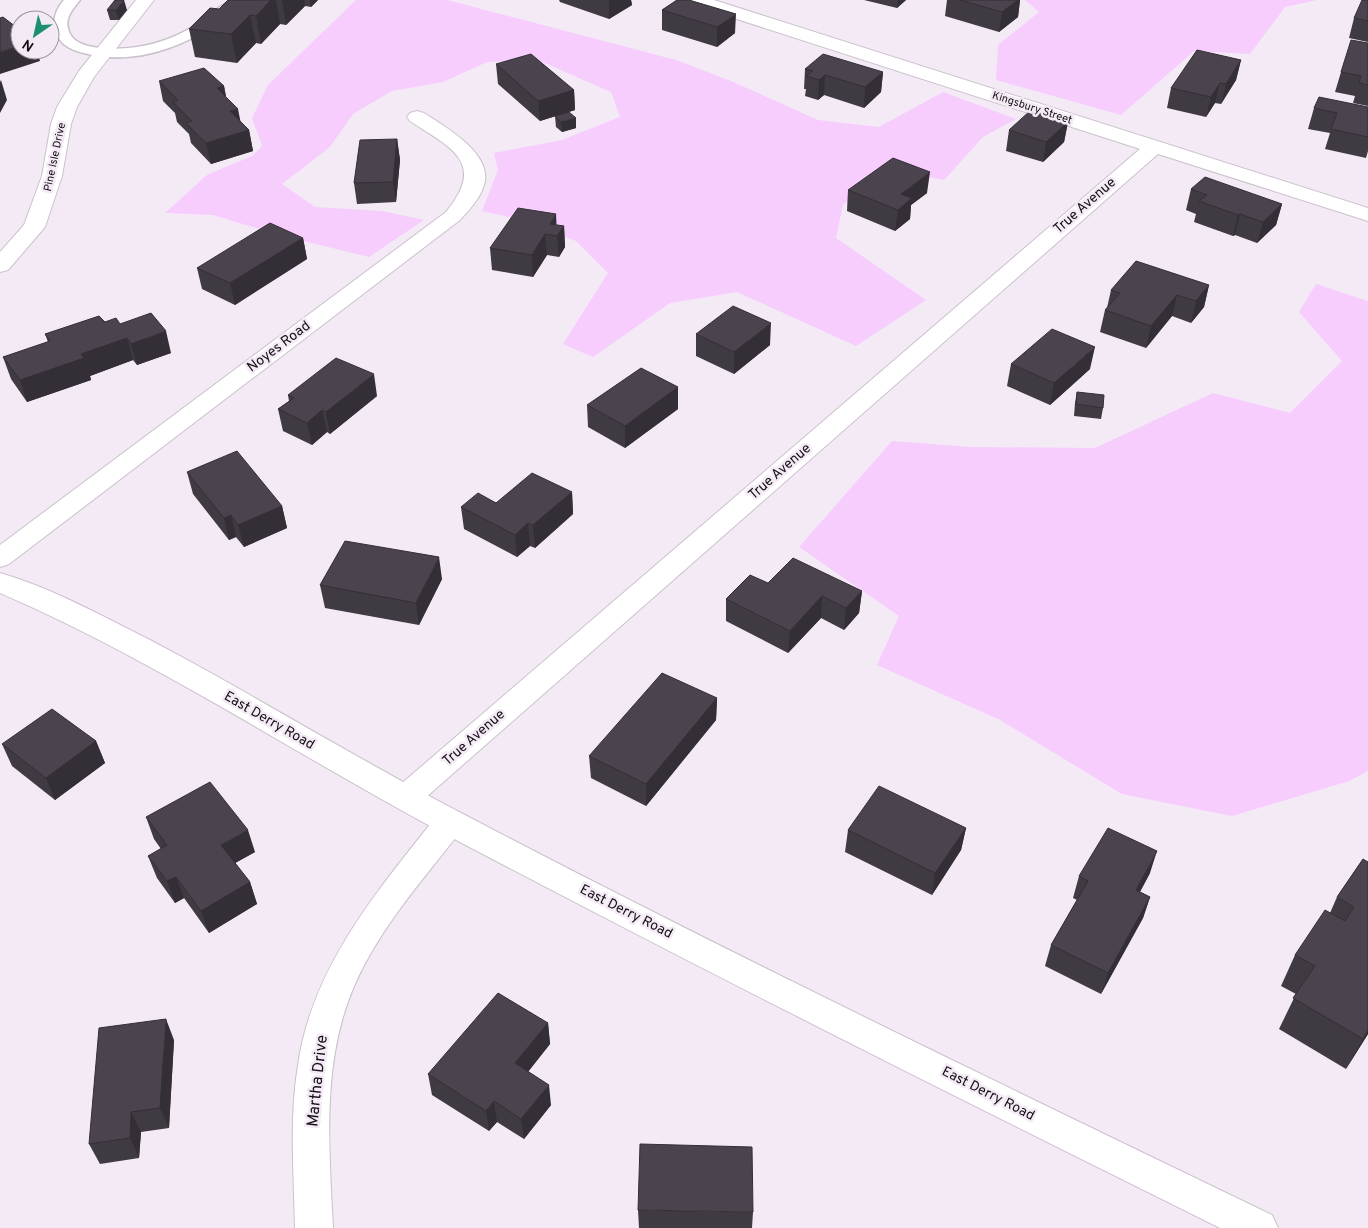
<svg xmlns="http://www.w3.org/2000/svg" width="1368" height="1228" font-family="Overpass,sans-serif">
<rect width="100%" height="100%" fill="#f4eaf6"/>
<path fill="#f6cdfd" d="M356 0H447L520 19 676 60 731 81 818 120 879 127 943 92 1016 119 983 137 944 180 887 169 843 205 836 238 926 300 856 346 737 292 670 303 593 357 563 344 608 273 576 241 518 219 482 211 498 170 494 153 562 140 620 117 611 92 540 61 487 62 443 82 392 91 353 114 330 147 282 184 315 207 382 211 424 220 369 257 283 236 213 215 165 213 207 175 252 156 262 146 252 118 268 85Z
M1025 0H1317L1285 7 1250 54 1194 51 1121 115 996 80 998 45 1039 12Z
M1316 284 1368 301V771L1349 781 1232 816 1122 794 1000 720 877 665 899 616 799 547 892 441 970 447 1095 448 1213 393 1290 413 1342 361 1299 312Z"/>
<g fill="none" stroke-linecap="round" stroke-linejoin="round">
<defs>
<path id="service" d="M64 0H80C72 10 63 19 70 34 75 44 90 47 100 48 133 51 163 44 191 28 201 22 223 3 232 0 237 0 243 0 248 0 241 8 229 15 221 21 181 48 133 66 84 53 70 50 57 43 55 27 53 17 57 8 64 0Z"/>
<path id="minor" d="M136 0H154L94 77 77 107 71 124 62 176 45 227 8 270 0 272V252L24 225 42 176 51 124 57 107 79 71Z
M687 0H714L1368 208V221L1158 154 416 806 405 810 394 806 390 798 394 790 1140 149 690 4Z
M417 111 424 113C445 127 494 154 484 185 480 199 469 210 460 220L9 564 0 567V545L446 212C487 162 451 148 410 121L407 117 410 113Z
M450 810 461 813 465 822 461 831C423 879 380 928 355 984 321 1061 329 1146 333 1228H295C294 1174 289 1119 298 1065 312 966 379 889 439 813Z"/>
<path id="tertiary" d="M0 573C52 588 102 616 150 640 256 696 357 759 463 814 730 954 1001 1084 1272 1215L1278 1228H1220C960 1099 700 969 443 833 295 754 155 660 0 593Z"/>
</defs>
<use href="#service" stroke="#cbc1cd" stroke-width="3"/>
<use href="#minor" stroke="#cbc1cd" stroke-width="2"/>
<use href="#tertiary" stroke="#cbc1cd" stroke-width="2"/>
<use href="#service" fill="#fff" fill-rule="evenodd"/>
<use href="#minor" fill="#fff" fill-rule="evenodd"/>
<use href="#tertiary" fill="#fff" fill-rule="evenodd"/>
</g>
<path fill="#403a42" d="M228 0H318L311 7 305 6 286 25 280 24 261 44 256 43 237 63 195 57 189 29 219 9Z
M559 0H631L632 5 609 19 560 2Z
M677 0 735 33 717 47 662 30V10Z
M864 0H906L897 8Z
M947 0H1020L1018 17 999 32 945 16Z
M1368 0V42L1349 38 1354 18Z
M107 10H127L119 20H110Z
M1368 43V106L1353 103 1355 96 1335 92 1341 72Z
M1241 60 1236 80 1221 104 1215 103 1206 117 1167 108 1171 88Z
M496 64 574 90 575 110 540 121 498 84Z
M805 69 883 72 881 92 864 108 824 95 818 100 805 96 806 89H804Z
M159 81 224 86 226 97 241 122 249 130 253 151 211 164 191 143 189 134 177 122 175 113 163 101Z
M1368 107V151L1366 158 1325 149 1330 133 1308 129 1314 108Z
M555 116 576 128 562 132 556 127Z
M1068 122 1064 142 1043 162 1006 151 1009 130Z
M397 139 400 160 396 202 357 204 354 183Z
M1191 189 1282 204 1276 225 1257 243 1235 235 1233 236 1194 222 1196 214 1186 210Z
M848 190 927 193 911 205 910 219 895 231 847 211Z
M557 225 564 226 565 247 559 257 547 255 533 277 492 270 490 248Z
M303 238 307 259 235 305 202 289 197 268Z
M1209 285 1204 307 1191 323 1172 316 1146 348 1100 332 1105 310 1107 308 1111 290Z
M105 322 120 324 171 353 137 365 133 360 90 376 91 380 27 402 11 379 3 357 48 342 45 334Z
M696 334 770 345 734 374 696 356Z
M1011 364 1090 369 1050 405 1007 386Z
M678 387V409L625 448 588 427 587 405Z
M1077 392 1103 408 1101 419 1074 416 1075 403Z
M288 395 377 396 330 434 327 432 312 445 283 431 278 409 289 401Z
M187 472 282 506 287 528 244 547 236 537 229 540 193 494Z
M572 492 573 514 535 548 530 546 517 557 464 529 461 507Z
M442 579 419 625 325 608 320 585Z
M768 583 862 591 859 613 844 630 821 618 788 653 726 621V599Z
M717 698 716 720 646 806 591 778 589 756Z
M96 741 105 763 55 800 12 766 2 744Z
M146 817 255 852 235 863 250 882 257 904 209 933 184 898 175 903 157 878 148 856 161 849 154 839Z
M966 828 961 850 932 895 845 852 848 830Z
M1363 859 1368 1034 1346 1069 1279 1029 1296 994 1281 986 1295 955 1330 913 1337 897Z
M1150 873 1140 892 1150 897 1143 918 1101 994 1045 966 1051 945 1077 900 1073 898 1079 876Z
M548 1023 550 1044 528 1072 551 1105 524 1139 497 1122 489 1131 432 1095 428 1074Z
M174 1040 169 1128 141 1132 139 1158 100 1164 89 1144Z
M638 1210 753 1212 752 1228H639Z"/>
<path fill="#342f36" d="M124 0 127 10 119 20 116 10Z
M271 0H276L280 24 261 44 256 16Z
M282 0H304L305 6 286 25Z
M310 0H318L311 7Z
M609 0H631L632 5 609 19Z
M898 0H906L897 8Z
M1018 0H1020L1018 17 999 32 1002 12Z
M736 14 735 33 717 47V27Z
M250 15 256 43 237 63 231 34Z
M20 46V50H37L40 61 0 74V52Z
M1241 60 1236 80 1221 104 1226 84Z
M883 72 881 92 864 108 865 87Z
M825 75 824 95 818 100 819 80Z
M1 80 7 100 0 113V82Z
M1220 83 1215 103 1206 117 1211 97Z
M224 86 228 107 217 88Z
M574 90 575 110 540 121 538 101Z
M238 109 242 129 230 111Z
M576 118V128L562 132 561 122Z
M1068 122 1064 142 1043 162 1046 142Z
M249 130 253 151 211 164 206 143Z
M397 139 400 160 396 202 393 182Z
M930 172 927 193 911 205 910 219 895 231 898 210 901 194Z
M1282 204 1276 225 1257 243 1263 222Z
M556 214 557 235 550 224Z
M1240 214 1235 235 1233 236 1238 215Z
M564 226 565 247 559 257 557 236Z
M545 234 547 255 533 277 532 255Z
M303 238 307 259 235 305 230 283Z
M1209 285 1204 307 1191 323 1196 301Z
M1177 295 1172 316 1146 348 1151 326Z
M771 323 770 345 734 374V352Z
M166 331 171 353 137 365 131 344Z
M127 338 133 360 90 376 91 380 27 402 20 380 81 354Z
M1095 347 1090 369 1050 405 1054 383Z
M374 374 377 396 330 434 326 412Z
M678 387V409L625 448V426Z
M322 410 327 432 312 445 307 423Z
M572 492 573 514 535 548 533 525Z
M282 506 287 528 244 547 238 525Z
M231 515 236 537 229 540 224 518Z
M528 523 530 546 517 557 515 535Z
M439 557 442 579 419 625 416 603Z
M862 591 859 613 844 630 846 608Z
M822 596 821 618 788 653 790 631Z
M717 698 716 720 646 806V784Z
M96 741 105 763 55 800 46 778Z
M966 828 961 850 932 895 935 873Z
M248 830 255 852 228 867 221 845Z
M1157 851 1150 873 1129 912 1136 890Z
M176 877 184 898 175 903 167 881Z
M250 882 257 904 209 933 201 911Z
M1150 897 1143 918 1101 994 1108 973Z
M166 1019 174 1040 169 1128 160 1108Z
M548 1023 550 1044 518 1084 515 1063Z
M1368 1030V1034L1346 1069 1363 1039Z
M549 1085 551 1105 524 1139 521 1119Z
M494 1101 497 1122 489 1131 486 1111Z
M131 1112 141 1132 139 1158 130 1138Z"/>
<path fill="#4b434d" stroke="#342f36" d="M115 0H124L116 10H107Z
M228 0H271L256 16 250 15 231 34 189 29 210 8 219 9Z
M677 0H689L736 14 717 27 662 10Z
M960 0H1018L1002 12Z
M1362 0H1368V21L1354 18Z
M3 17 20 30V46L0 52V18Z
M1351 40 1368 43V85L1359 83 1361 76 1341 72Z
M1197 50 1241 60 1226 84 1220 83 1211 97 1171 88Z
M531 54 574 90 538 101 496 64Z
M823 54 883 72 865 87 825 75 819 80 806 76 813 71 805 69Z
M204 68 224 86 217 88 238 109 230 111 249 130 206 143 186 123 192 121 173 102 178 100 159 81Z
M1319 97 1368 107V137L1331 129 1337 113 1314 108Z
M1031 110 1068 122 1046 142 1009 130Z
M569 112 576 118 561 122 555 116Z
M397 139 393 182 354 183 360 140Z
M893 158 930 172 901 194 912 198 898 210 848 190Z
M1205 177 1282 204 1263 222 1240 214 1238 215 1199 201 1207 195 1191 189Z
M518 208 556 214 550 224 564 226 557 236 545 234 532 255 490 248Z
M270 223 303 238 230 283 197 268Z
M1136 261 1209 285 1196 301 1177 295 1151 326 1105 310 1120 293 1111 290Z
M733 306 771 323 734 352 696 334Z
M151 313 166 331 131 344 127 338 81 354 84 358 20 380 3 357 50 341 45 334 99 316 105 322 116 318 120 324Z
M1052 329 1095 347 1054 383 1011 364Z
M336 358 374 374 326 412 322 410 307 423 278 409 294 398 288 395Z
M641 368 678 387 625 426 587 405Z
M1077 392 1104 395 1103 408 1076 404Z
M237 451 282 506 238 525 231 515 224 518 187 472Z
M532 473 572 492 533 525 528 523 515 535 461 507 478 493 496 503Z
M345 541 439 557 416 603 320 585Z
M793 558 862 591 846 608 822 596 790 631 726 599 750 575 768 583Z
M662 673 717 698 646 784 589 756Z
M52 709 96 741 46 778 2 744Z
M210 782 248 830 221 845 250 882 201 911 176 877 167 881 148 856 167 845 146 817Z
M879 786 966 828 935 873 848 830Z
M1108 828 1157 851 1136 890 1150 897 1108 973 1051 945 1088 881 1079 876Z
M1363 859 1368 862V1030L1363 1039 1293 998 1315 966 1295 955 1325 910 1345 921 1354 907 1337 897Z
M498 993 548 1023 515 1063 549 1085 521 1119 494 1101 486 1111 428 1074Z
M166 1019 160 1108 131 1112 130 1138 89 1144 99 1028Z
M640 1144 752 1147 753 1212 638 1210Z"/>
<g text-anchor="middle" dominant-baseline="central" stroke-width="5" stroke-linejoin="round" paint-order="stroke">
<g font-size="11" fill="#141014" stroke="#f4eaf6">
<text transform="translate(1032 108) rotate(18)">Kingsbury Street</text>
<text transform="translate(55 157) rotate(-78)">Pine Isle Drive</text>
</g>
<g font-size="14" fill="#141014" stroke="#f4eaf6">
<text transform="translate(1085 206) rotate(-41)">True Avenue</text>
<text transform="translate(279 347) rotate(-37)">Noyes Road</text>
<text transform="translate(780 472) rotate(-41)">True Avenue</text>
<text transform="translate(269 721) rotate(30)">East Derry Road</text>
<text transform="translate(474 738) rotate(-41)">True Avenue</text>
<text transform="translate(626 912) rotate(27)">East Derry Road</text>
<text transform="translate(988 1094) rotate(27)">East Derry Road</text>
</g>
<g font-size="16" fill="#141014" stroke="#f4eaf6">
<text transform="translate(318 1081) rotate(-84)">Martha Drive</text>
</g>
</g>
<g transform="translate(35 35) rotate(214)"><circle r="24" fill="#f4eaf6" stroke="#9a939c"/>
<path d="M0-4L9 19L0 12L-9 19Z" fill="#1a8f72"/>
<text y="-8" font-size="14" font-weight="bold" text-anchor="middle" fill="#141014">N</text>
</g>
</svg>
